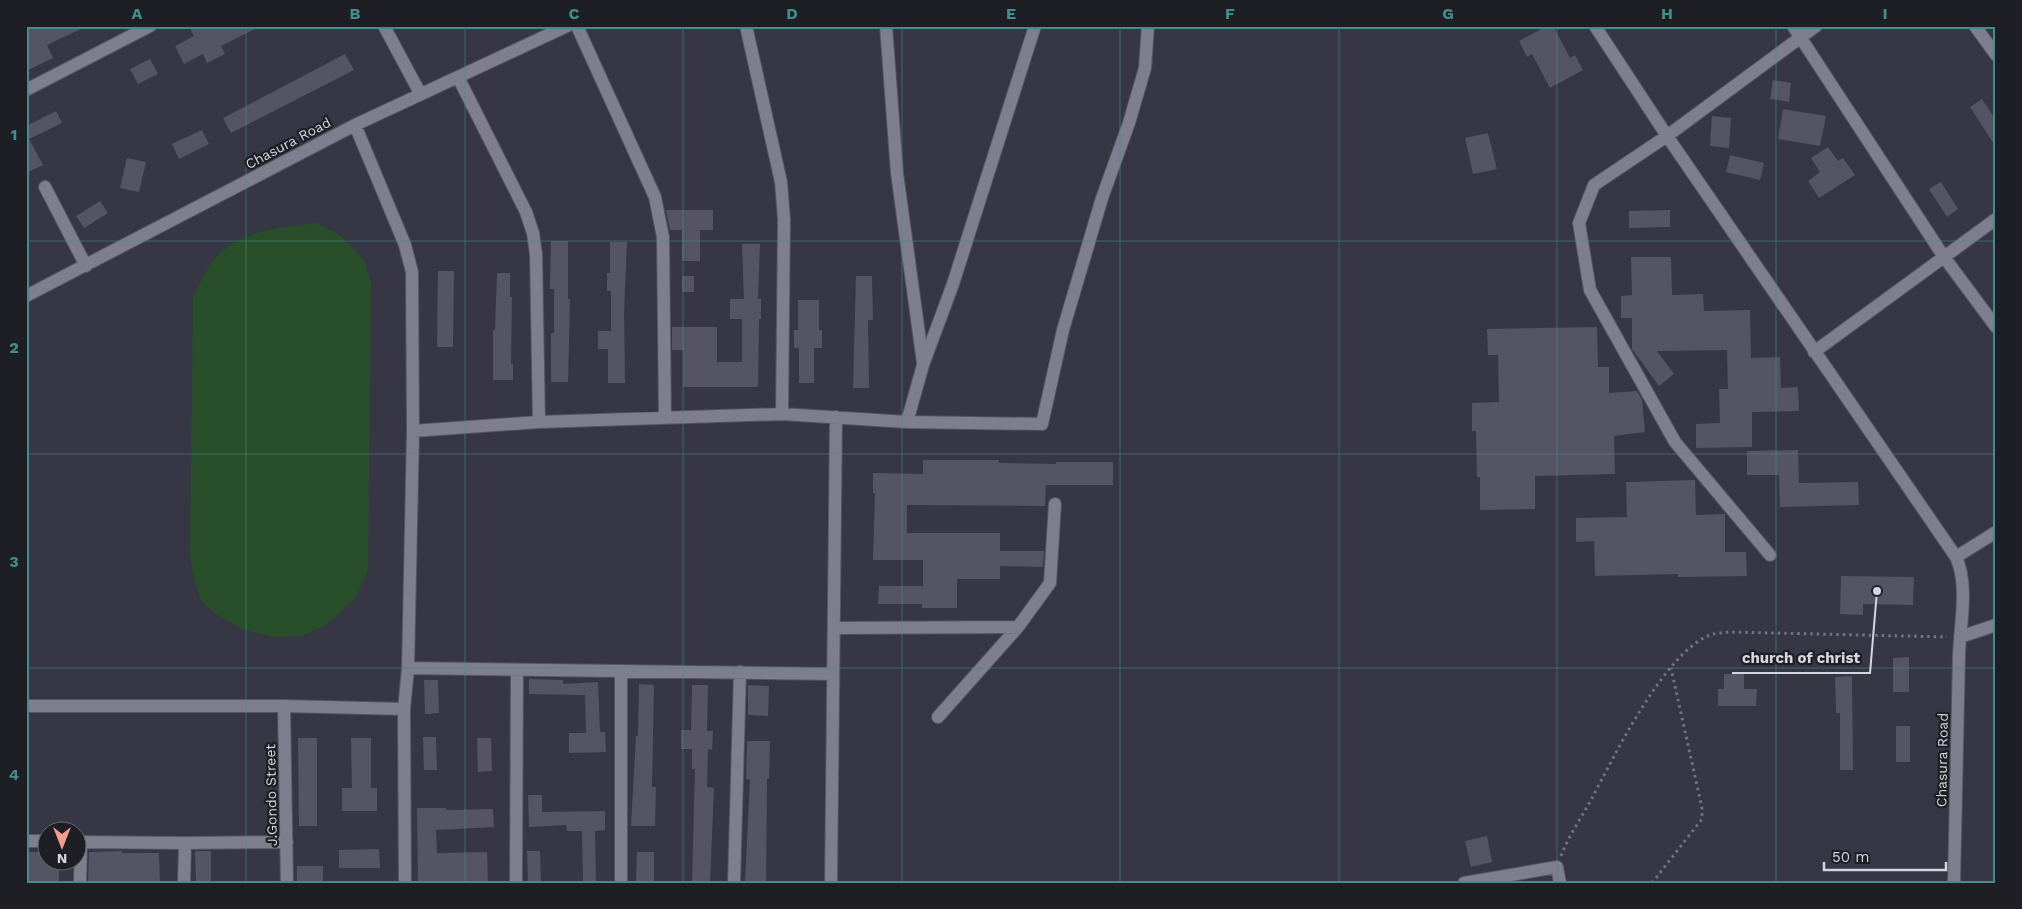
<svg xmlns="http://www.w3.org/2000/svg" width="2022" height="909" font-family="'Work Sans',sans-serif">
<rect width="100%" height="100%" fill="#363645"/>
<path fill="#284f2a" d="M317 223 341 236 363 259 371 280 368 570 355 599 325 626 302 636 273 637 244 630 217 615 201 601 194 579 190 557 193 296C199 285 205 272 212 262 239 229 278 228 317 223Z"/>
<path fill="#545464" d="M26 26H87L47 45 53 58 26 71Z
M189 26H261L221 46 225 54 207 63 203 54 184 64 175 46 194 36Z
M1547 26H1553L1570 58 1575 55 1583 70 1550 88 1532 54 1527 57 1519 41Z
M345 54 354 70 231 133 223 118Z
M150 59 158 74 138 84 130 69Z
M1773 80 1791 83 1789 102 1770 99Z
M1982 99 1996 121V147L1970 107Z
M1783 109 1826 116 1820 146 1778 139Z
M56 111 62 123 29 139 43 165 26 173V126Z
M1712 116 1731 118 1729 148 1710 146Z
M202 130 209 144 179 159 172 144Z
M1488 133 1497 169 1473 174 1465 138Z
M1828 147 1838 161 1843 158 1855 175 1819 198 1808 181 1820 172 1811 158Z
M1730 155 1764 163 1760 180 1726 172Z
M127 158 146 162 139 192 120 188Z
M1941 182 1958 209 1947 217 1929 189Z
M100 201 108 213 84 228 76 216Z
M666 210H713V230H700V261H682V230H670Z
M1670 210V227L1629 228V211Z
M551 241H568V299H570L568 382H551V333H554V289H550Z
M610 242H627L624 313 625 383H608V349H598V331H611V291H607V273H610Z
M742 244H760L758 299H761V319H759L758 387H683V350H672V327H717V362H742V319H730V299H744Z
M1631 257H1671L1672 295 1703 294 1704 311 1750 310 1751 358 1780 357 1781 388 1798 387 1799 411 1752 412V447L1696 448V424L1720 423 1719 389H1728L1727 350 1657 351 1674 374 1659 386 1632 349V318H1621V296L1632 295Z
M438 271H454L453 347H437Z
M497 273H510V297H512L511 364H513V380H493V330H495Z
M682 276H694V292H682Z
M856 276H872L873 320H868L869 388H853Z
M798 300H819V330H822V348H814V383H799V348H794V330H798Z
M1597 327 1598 367H1609V393L1637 391 1642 400 1645 432 1614 436 1615 474 1535 476V509L1480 510V477H1477L1476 431H1472V403L1499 402 1498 355H1488L1487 329Z
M1798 450 1799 483 1858 482 1859 505 1780 507 1779 475H1747V451Z
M923 460H999V463L1056 464V462H1113V485H1046L1045 506 907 505V533H1000V551H1044L1043 567 1000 566V579H957V608H922V604H878L879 586H923V560H873L875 493H873V473L923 474Z
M1695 480 1696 515 1725 514V552H1746L1747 576 1678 577V574L1595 576 1594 541 1576 542V518L1627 517 1626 482Z
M1841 576 1914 577 1913 605 1863 604V615L1840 614Z
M1909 657V692H1893V658Z
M1724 674H1744V689H1757L1756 706H1718V689H1724Z
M1852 676 1853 770H1840V713H1836L1835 677Z
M529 679 563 680V684L598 682 600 732H605L606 752 569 753V733H586L585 695 529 694Z
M424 680H438L439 713 425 714Z
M639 684 654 685 652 787H656L655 826H631L636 736H638Z
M692 685H708L707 731H713L712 750 708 749 707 787 714 788 710 883H692L695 769H692V749H681V730H691Z
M748 685 769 686 768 716 748 715Z
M1896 726H1910V762H1896Z
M423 737H436L437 770H424Z
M298 738H317V826H299Z
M351 738H371V788H377V811H342V788H352Z
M477 738H491L492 771 478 772Z
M747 741H770L769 779H767L766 883H745L750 779H746Z
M528 795H542V812L605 811V830L595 831 596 883H583L582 831H567L566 825 529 827Z
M417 808H446V810L493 809 494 827 436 830 437 853 487 852 488 881 418 883Z
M1487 836 1492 862 1471 867 1465 841Z
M379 849 380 868H339V850Z
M122 851V853H159L160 883H88L89 852Z
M195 851H211V882H196Z
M527 851H540L541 883H528Z
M26 852H48V862H59V882H26Z
M637 852H654V883H636Z
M297 866H323V883H297Z"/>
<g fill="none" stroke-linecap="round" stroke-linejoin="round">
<defs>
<path id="minor" d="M384 26 420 93
M577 26 655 197 663 237 665 418
M746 26 781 182 784 219 782 414
M886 26 897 173 923 363
M1595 26 1667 136 1956 557C1969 585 1960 625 1959 655 1958 731 1956 807 1954 883
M1793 26 1944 257 1996 327
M1975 26 1996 55
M458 77 526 212 533 233 536 254 539 422
M26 90 150 26
M355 125 405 245 412 272 413 431 408 668 404 709 405 883
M45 187 86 266
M26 296 355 125 567 26
M1814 352 1996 219
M907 422 1042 424 1063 330 1102 198 1129 123 1145 68 1148 26
M413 431 539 422 782 414 907 422 923 365 953 284 1035 26
M1770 555 1675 442 1590 290 1579 223 1594 185 1667 136 1816 26
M1956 557 1996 532
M834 628 1018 627
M1960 637 1996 625
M408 668 833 674
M26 706H284L404 709
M284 706 287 883
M938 717 1018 627 1050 583 1055 504
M26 841H48
M78 842 185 843 184 883
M185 843 287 842
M80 883 81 842
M516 883 517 670
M621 883V671
M734 883 740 672
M831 883 836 417
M1464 883 1557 867 1560 883"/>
</defs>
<use href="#minor" stroke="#555461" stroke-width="14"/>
<path stroke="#737380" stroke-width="3" stroke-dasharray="2.5 4" stroke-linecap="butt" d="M1561 856C1569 835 1582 817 1592 798 1615 755 1664 653 1710 635 1715 633 1723 633 1729 632L1947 637
M1652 883 1702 819V808L1671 668"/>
<use href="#minor" stroke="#7e7e8f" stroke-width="12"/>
</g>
<path fill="none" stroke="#418e8a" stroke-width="1" stroke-opacity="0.55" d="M246 26V883M465 26V883M683 26V883M902 26V883M1120 26V883M1339 26V883M1557 26V883M1776 26V883M26 241H1996M26 454H1996M26 668H1996"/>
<g text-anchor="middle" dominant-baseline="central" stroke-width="4.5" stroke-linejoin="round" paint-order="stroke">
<g font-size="14" fill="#d6d6e0" stroke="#1e1e25">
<text transform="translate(288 143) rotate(-28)">Chasura Road</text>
<text transform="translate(1942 760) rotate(-89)">Chasura Road</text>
<text transform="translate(271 795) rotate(-91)">J.Gondo Street</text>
</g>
</g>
<path fill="none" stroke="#d6d6e0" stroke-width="2" d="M1877 591L1870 673H1732"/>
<circle fill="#d6d6e0" stroke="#1e1e25" stroke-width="2" cx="1877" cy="591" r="5"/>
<g font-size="15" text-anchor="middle" font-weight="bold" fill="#d6d6e0" stroke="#1e1e25" stroke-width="4.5" stroke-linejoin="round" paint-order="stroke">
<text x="1801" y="663">church of christ</text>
</g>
<rect width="2022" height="909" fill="none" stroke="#1e1e25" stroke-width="55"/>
<g transform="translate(62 846) rotate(180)"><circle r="24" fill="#1e1e25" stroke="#686870"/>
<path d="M0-4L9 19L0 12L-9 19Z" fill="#f59c91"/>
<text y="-8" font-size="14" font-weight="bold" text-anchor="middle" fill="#d6d6e0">N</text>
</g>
<path d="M1824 862v8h122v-8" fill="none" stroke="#d6d6e0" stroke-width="2.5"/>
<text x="1832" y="862" font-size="15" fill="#d6d6e0" stroke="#1e1e25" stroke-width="4" paint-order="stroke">50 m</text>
<rect x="28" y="28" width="1966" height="854" fill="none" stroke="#418e8a" stroke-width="2"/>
<g font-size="16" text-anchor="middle" font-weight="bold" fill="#418e8a">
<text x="137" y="19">A</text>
<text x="355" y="19">B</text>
<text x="574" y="19">C</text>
<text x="792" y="19">D</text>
<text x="1011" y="19">E</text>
<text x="1230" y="19">F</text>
<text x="1448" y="19">G</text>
<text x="1667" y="19">H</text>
<text x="1885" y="19">I</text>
<text x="14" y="140">1</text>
<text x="14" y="353">2</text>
<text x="14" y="567">3</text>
<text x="14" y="780">4</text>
</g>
</svg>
